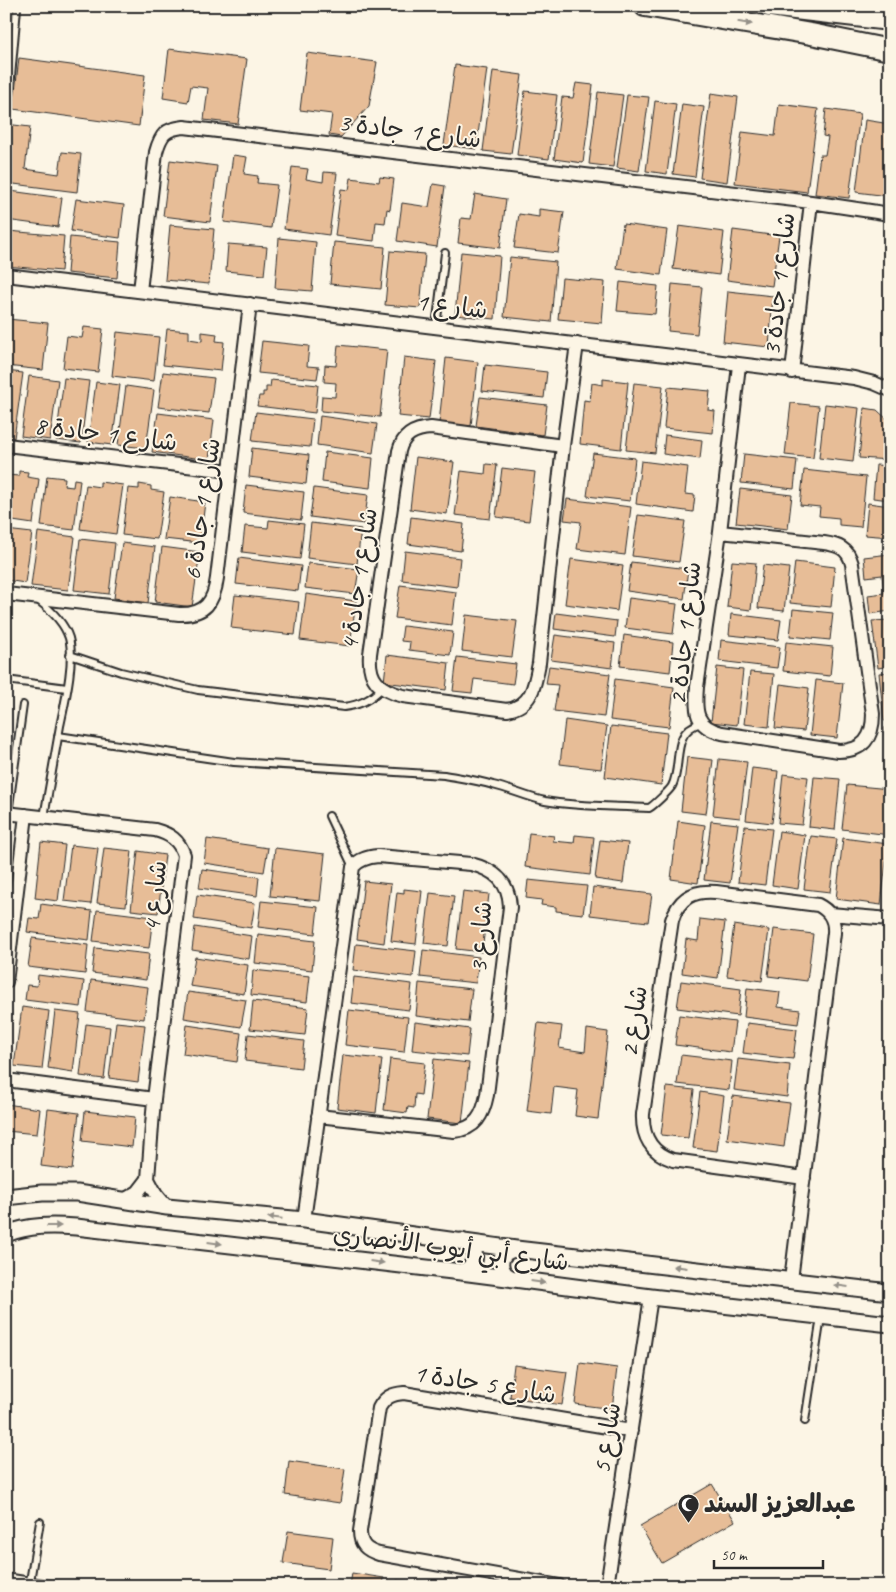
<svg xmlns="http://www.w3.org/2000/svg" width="896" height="1592" font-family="Caveat,'Playpen Sans Arabic',sans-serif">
<rect width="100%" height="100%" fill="#fcf5e5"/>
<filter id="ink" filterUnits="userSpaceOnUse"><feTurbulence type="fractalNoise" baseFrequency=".02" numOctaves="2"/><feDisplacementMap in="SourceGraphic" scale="10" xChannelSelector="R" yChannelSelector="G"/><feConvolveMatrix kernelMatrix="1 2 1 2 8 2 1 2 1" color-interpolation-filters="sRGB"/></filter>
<g filter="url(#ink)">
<path fill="#e7bd97" stroke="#2b2b2b" d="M169 49 247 59 238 124 204 120 208 88 191 86 188 102 163 98Z
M307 53 377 62 369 106 341 137 329 135 332 114 300 110Z
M19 58 145 75 139 126 13 109Z
M455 65 487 69 476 149 444 145Z
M493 71 522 75 511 154 483 151Z
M576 83 593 85 583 163 554 159 562 97 573 98Z
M525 91 557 95 549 159 517 155Z
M598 92 623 95 613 167 589 164Z
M711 93 738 97 727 182 700 178Z
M627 95 649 97 639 171 617 168Z
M655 101 676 104 667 174 646 171Z
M682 104 704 107 695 177 673 174Z
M779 104 818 109 807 192 735 183 742 132 775 136Z
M826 109 860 114 849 198 815 194 820 155H825L828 137 823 136Z
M865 120 890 124V181L888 196 856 192Z
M6 124 30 127 25 169 59 174 62 152 81 154 77 192 6 183Z
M233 155 247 157 244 174 258 176 257 183 277 185 271 228 224 222Z
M170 160 217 166 210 222 163 216Z
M292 167 308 169 306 179 323 182 324 172 337 173 329 235 284 229Z
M380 177 394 179 390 210 387 209 385 223 376 222 374 241 335 236 341 189 349 190 351 178 379 182Z
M433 184 445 186 437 247 397 241 402 203 429 207Z
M10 191 62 198 58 227 6 220Z
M475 194 506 199 500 248 458 243 461 218 471 219Z
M76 199 124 205 120 238 71 231Z
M539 209 564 212 558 253 514 248 519 214 539 217Z
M623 224 667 230 661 275 617 269Z
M170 225 214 229 209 284 165 280Z
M679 226 724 232 719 275 673 269Z
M733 230 779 236 772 286 727 280Z
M8 231 64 236 61 271 6 266Z
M70 237 120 242 117 278 67 273Z
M279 238 316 242 312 291 275 288Z
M334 242 385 247 381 289 330 284Z
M228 244 267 247 264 275 226 271Z
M390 251 425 254 420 308 385 305Z
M461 252 500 256 495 319 455 315Z
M510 257 556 262 551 322 504 317Z
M562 278 605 282 602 323 558 319Z
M620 282 658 286 655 314 617 311Z
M672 284 702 287 697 334 668 331Z
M728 291 773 296 769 347 723 342Z
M7 319 48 323 43 370 6 366Z
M84 327 103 329 98 372 63 368 67 336 82 338Z
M167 329 189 331V339L202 341V332L217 334 216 341 224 342 221 371 163 365Z
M117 332 159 337 154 381 112 376Z
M262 341 309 346 307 366 319 367 317 379 258 373Z
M338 345 387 350 380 417 321 411 322 396 335 397 336 383 324 382 325 365 336 366Z
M404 357 436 361 429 419 398 416Z
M446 358 478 362 471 426 439 423Z
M485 365 547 372 544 398 482 391Z
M6 371 23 373 14 438 6 437Z
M163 372 214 378 209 413 158 407Z
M29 376 58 380 50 440 21 436Z
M64 378 89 381 81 443 56 440Z
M603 379 628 382 621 449 580 444 584 400 590 401 592 383 603 385Z
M271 380 318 385 315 413 257 406 259 396H263V392H266V387H270Z
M96 382 120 385 112 445 88 442Z
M634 383 663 386 655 453 626 450Z
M126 386 154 390 146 448 118 445Z
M668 387 710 391 708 410 715 411 713 433 664 428Z
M480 397 547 405 543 435 476 426Z
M791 403 819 406 813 458 785 455Z
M825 404 859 408 853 462 819 458Z
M864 408 877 410 890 422V460L859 458Z
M256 412 313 419 310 447 252 441Z
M158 413 214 420 209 460 152 452Z
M320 416 377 424 373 453 317 445Z
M665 435 702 440 700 459 663 454Z
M252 448 309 455 306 484 249 477Z
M325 452 373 458 370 488 322 482Z
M593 453 635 458 630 501 587 496Z
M744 454 797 460 794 489 741 483Z
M416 457 454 462 447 514 410 509Z
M641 461 688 467 685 494 695 495 693 512 636 504Z
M486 464 497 465 490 519 455 515 461 471 485 474Z
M876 465 890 466V500L873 498Z
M502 468 535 472 529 521 496 517Z
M804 470 866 477 861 527 839 525V518L819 516 820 507 800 505Z
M19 471 28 472 27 477 39 479 33 524 6 520V475L19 476Z
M47 476 65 478 64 486 73 487 74 479 80 480 74 530 41 526Z
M100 482 123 485 116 534 80 529 86 485 100 487Z
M139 484 151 486V490L164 492 157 539 122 535 128 488 139 489Z
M246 485 304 492 301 520 243 513Z
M314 488 368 495 364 524 310 517Z
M740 489 792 495 788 529 736 523Z
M170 497 205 502 200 543 164 539Z
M567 499 631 507 625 555 577 549 581 522 564 520Z
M868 503 890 506V537L865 535Z
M638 515 685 521 679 562 632 556Z
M411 517 464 524 461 551 408 544Z
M269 520 304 524 300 559 242 552 245 526 268 528Z
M311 523 361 529 357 564 307 558Z
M6 530 32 533 25 583 6 580Z
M38 532 75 537 68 590 31 586Z
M80 539 115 543 109 594 74 590Z
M122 543 155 547 148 603 114 598Z
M162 547 200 552 192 607 155 602Z
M405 551 460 558 457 587 402 580Z
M890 554V611L870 614 868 595 884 593 882 575 866 577 864 557Z
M239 558 301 566 298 591 236 584Z
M571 559 623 566 617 611 565 604Z
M732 561 756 563 751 610 727 607Z
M631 562 688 569 684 599 627 591Z
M795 562 835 567 831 607 790 603Z
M308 563 359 569 355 594 305 588Z
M763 565 789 568 784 611 758 608Z
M400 585 456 592 452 625 395 618Z
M306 594 356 601 350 646 300 640Z
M235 595 299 602 295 635 231 628Z
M629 598 677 604 673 634 625 628Z
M793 609 833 613 830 640 790 636Z
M556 613 617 621 615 637 554 629Z
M731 614 781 620 778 640 729 635Z
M466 615 517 621 512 657 462 651Z
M890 620V666L878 668 872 621Z
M403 626 453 632 450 655 409 650 410 642 401 641Z
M555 635 615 643 612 668 551 660Z
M624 635 673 642 670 672 620 666Z
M721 640 780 647 777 668 719 661Z
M786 642 833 647 830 676 783 671Z
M387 655 449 663 446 690 384 682Z
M457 657 516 664 513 684 474 679 472 693 453 691Z
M549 666 610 674 604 717 554 711 558 685 546 684Z
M717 667 743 670 737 725 711 722Z
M750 672 774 674 769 727 744 724Z
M890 672V720L884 721 879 673Z
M615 679 674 687 669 727 610 720Z
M816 680 843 683 837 738 810 735Z
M780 684 809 688 804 731 775 728Z
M565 720 607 726 601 769 560 764Z
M611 726 667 733 661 785 605 777Z
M890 727V766H889L884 728Z
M687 757 713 760 706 814 681 811Z
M719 759 747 762 740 818 713 815Z
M752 768 778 771 772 823 746 820Z
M783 774 808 777 802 825 778 823Z
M814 777 840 779 835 830 809 827Z
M847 785 890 789V835L842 829Z
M678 821 705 825 698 883 671 879Z
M711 821 738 824 730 883 704 880Z
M745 826 772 829 765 885 738 882Z
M779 831 805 835 798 889 772 885Z
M529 833 554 836 553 841 574 843 575 835 594 837 590 875 525 867Z
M811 836 837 839 830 892 804 889Z
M843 838 888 844 881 905 836 899Z
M207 839 268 848 264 872 204 863Z
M600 840 628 843 623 883 595 879Z
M41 842 65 845 58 901 35 898Z
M71 845 98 848 91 904 64 901Z
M104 848 132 851 126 906 97 903Z
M275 848 325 854 320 901 270 896Z
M138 851 165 855 158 913 131 910Z
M202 869 259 877 257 896 199 888Z
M528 880 587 886 583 914 556 911V907L541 905 542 900 526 898Z
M364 881 391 884 384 943 357 939Z
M593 887 652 894 648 922 590 915Z
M404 889 422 891 416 944 391 941 397 892 404 893Z
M463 891 489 894 482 952 456 949Z
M430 893 454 896 448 946 424 943Z
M197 895 255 903 251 928 194 919Z
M261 901 318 907 315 934 258 927Z
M41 904 92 911 89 940 27 932 29 918 39 919Z
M97 910 153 917 149 948 93 941Z
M700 919 725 922 718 978 682 973 686 939 698 941Z
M734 925 769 930 762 981 727 976Z
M195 927 252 936 249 959 192 950Z
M774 929 813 934 807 981 768 976Z
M258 934 315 941 312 970 255 963Z
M32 938 88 945 85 974 28 967Z
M356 944 416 951 413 977 353 970Z
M95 948 149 954 146 980 92 973Z
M423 950 479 957 476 983 420 977Z
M195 957 248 965 244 994 190 986Z
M253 970 310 976 307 1002 251 995Z
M38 975 84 981 81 1007 25 1000 27 985 37 986Z
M354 977 412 984 409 1010 351 1003Z
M91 980 148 987 144 1019 87 1012Z
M681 981 741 989 738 1016 677 1008Z
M419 983 472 989 468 1022 416 1016Z
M747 988 780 992 778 1007 800 1010 798 1024 744 1017Z
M188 992 246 1000 241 1027 184 1018Z
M253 1001 308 1008 305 1035 250 1029Z
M22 1007 49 1011 42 1069 14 1066Z
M349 1010 408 1017 404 1052 345 1045Z
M55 1011 80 1014 73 1072 48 1068Z
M679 1015 735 1022 731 1052 675 1045Z
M116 1022 145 1025 138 1082 109 1078Z
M415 1022 470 1029 467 1056 412 1050Z
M538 1023 562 1026 559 1048 585 1052 587 1029 608 1032 598 1119 575 1116 578 1090 554 1087 551 1114 527 1111Z
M747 1023 797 1029 793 1059 743 1053Z
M86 1024 110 1027 104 1079 80 1076Z
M187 1025 241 1033 237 1062 183 1054Z
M248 1034 304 1041 301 1068 245 1061Z
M343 1055 382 1059 376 1113 337 1108Z
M681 1055 732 1061 729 1090 677 1084Z
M390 1059 425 1063 421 1095 415 1094 414 1108 408 1107 407 1113 384 1110Z
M434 1059 469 1063 462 1123 427 1119Z
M738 1059 790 1065 787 1097 734 1090Z
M667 1087 694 1090 688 1138 661 1135Z
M700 1092 724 1096 717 1151 693 1148Z
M733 1096 790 1103 784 1147 727 1139Z
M6 1104 40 1109 37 1134 6 1131Z
M48 1109 79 1113 72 1170 41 1166Z
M85 1111 135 1117 132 1147 82 1141Z
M580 1363 617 1368 612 1409 575 1404Z
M514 1365 567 1372 562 1405 510 1397Z
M289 1461 345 1469 340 1503 285 1495Z
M712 1484 735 1521 662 1563 640 1526Z
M288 1531 333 1537 329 1569 283 1563Z
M352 1573 384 1578 383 1586H350Z
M397 1580 428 1585V1586H396Z"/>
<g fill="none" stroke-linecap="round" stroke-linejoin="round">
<defs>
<path id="service" d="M6 108 9 100 17 8
M436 327 445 253
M38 600C51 610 64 622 69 638 75 661 65 702 60 726 55 756 49 787 44 817
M70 655 121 672 198 690 344 707C360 705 370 700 382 688
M6 680 67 688
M58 736 234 762 444 775C460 778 477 780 493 785 510 789 527 797 545 801 579 807 615 806 649 808 653 806 670 790 672 786 683 765 670 731 701 723
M8 813 23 705
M329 816 353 867
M805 1421 821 1317
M6 1577 62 1586
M30 1581 40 1522"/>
<path id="minor" d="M6 275 854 378 874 383 890 390
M140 291 156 152C161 134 165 129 184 127L811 202 890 214
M792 372 811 202
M6 445 230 471
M563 446 431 428C414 429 403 435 399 451L370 654C368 680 379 690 403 696L507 710C532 706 535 685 539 663L563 446 577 344
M720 532 824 543C838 545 848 548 852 564L873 714C873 738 863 751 839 751L722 733C695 727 695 711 697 687L720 532 739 365
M6 594 179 614C205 615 214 602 217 578L250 304
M6 813 155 830C170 834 179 840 184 855L154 1099 148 1179 138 1192 124 1200
M830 914 890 919
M6 982 26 815
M6 1080 154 1099
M148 1179 156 1194 167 1207
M304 1220 353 867C359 859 368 857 378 856L471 864C495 870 509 882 510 907L487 1095C483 1115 476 1129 454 1131L318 1116
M791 1280 834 933C835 920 830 911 818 905L716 892C693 890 679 898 672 920L643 1114C642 1136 651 1153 673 1160L804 1178
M559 1586 379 1554C366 1550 360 1545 360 1531L379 1408C385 1397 392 1394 404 1393L631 1431
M607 1586 651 1297"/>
<path id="tertiary" d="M6 1197 42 1193H77L167 1207 304 1220 516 1249 890 1292
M6 1234C29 1225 52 1225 76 1227L461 1272 651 1297 890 1324
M461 1272C479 1267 479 1247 462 1241
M514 1279C496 1274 496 1251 516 1249"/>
<path id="trunk" d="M645 6 811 34 890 50
M769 6 890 20"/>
</defs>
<use href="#service" stroke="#2b2b2b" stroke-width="10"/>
<use href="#minor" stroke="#2b2b2b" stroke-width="16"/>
<use href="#tertiary" stroke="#2b2b2b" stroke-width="19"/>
<use href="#trunk" stroke="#2b2b2b" stroke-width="24"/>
<use href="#service" stroke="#fcf5e5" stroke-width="6"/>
<use href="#minor" stroke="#fcf5e5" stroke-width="12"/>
<use href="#tertiary" stroke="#fcf5e5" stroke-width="15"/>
<use href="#trunk" stroke="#fcf5e5" stroke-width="20"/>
</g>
<defs><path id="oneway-solid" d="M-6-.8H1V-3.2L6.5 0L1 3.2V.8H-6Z" transform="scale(1.25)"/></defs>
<g fill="#949088">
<use href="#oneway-solid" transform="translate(745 23) rotate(9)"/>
<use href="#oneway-solid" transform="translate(275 1218) rotate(-174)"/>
<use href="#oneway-solid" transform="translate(54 1226)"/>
<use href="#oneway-solid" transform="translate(215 1243) rotate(7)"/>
<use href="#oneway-solid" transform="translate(377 1262) rotate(7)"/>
<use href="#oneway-solid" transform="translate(680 1267) rotate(-173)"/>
<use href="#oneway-solid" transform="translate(538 1282) rotate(8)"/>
<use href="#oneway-solid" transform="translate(841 1286) rotate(-173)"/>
</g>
</g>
<defs>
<symbol id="mosque-pin" viewBox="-11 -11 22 30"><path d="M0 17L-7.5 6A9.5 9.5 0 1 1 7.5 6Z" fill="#2b2b2b" stroke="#fcf5e5"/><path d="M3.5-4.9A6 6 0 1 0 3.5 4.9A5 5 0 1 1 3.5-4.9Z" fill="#fff"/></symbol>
</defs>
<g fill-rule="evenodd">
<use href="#mosque-pin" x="676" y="1492" width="25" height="34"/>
</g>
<g text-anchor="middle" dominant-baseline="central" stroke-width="4" stroke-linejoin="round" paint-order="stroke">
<g font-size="25" fill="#2b2b2b" stroke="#fcf5e5">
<text transform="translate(410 131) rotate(7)">شارع 1 جادة 3</text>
<text transform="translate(779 284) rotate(-84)">شارع 1 جادة 3</text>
<text transform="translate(452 306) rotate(7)">شارع 1</text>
<text transform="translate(106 434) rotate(7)">شارع 1 جادة 8</text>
<text transform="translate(202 509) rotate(-82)">شارع 1 جادة 6</text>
<text transform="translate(359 579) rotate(-82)">شارع 1 جادة 4</text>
<text transform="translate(685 633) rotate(-84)">شارع 1 جادة 2</text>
<text transform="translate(155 896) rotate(-85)">شارع 4</text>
<text transform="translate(481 937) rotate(-86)">شارع 3</text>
<text transform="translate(634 1021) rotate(-82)">شارع 2</text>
<text transform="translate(451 1248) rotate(7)">شارع أبي أيوب الأنصاري</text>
<text transform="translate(485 1384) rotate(9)">شارع 5 جادة 1</text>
<text transform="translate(607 1438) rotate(-81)">شارع 5</text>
</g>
<g font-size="25" font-weight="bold" fill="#2b2b2b" stroke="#fcf5e5" text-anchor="start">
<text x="704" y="1504">عبدالعزيز السند</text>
</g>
</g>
<rect width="896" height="1592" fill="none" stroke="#fcf5e5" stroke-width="25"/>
<rect x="12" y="12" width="871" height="1567" fill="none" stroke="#2b2b2b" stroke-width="2" filter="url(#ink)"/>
<path d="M714 1560v8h109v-8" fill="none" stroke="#2b2b2b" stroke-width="2.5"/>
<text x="721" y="1560" font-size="15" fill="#2b2b2b" stroke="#fcf5e5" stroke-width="4" paint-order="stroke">50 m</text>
</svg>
